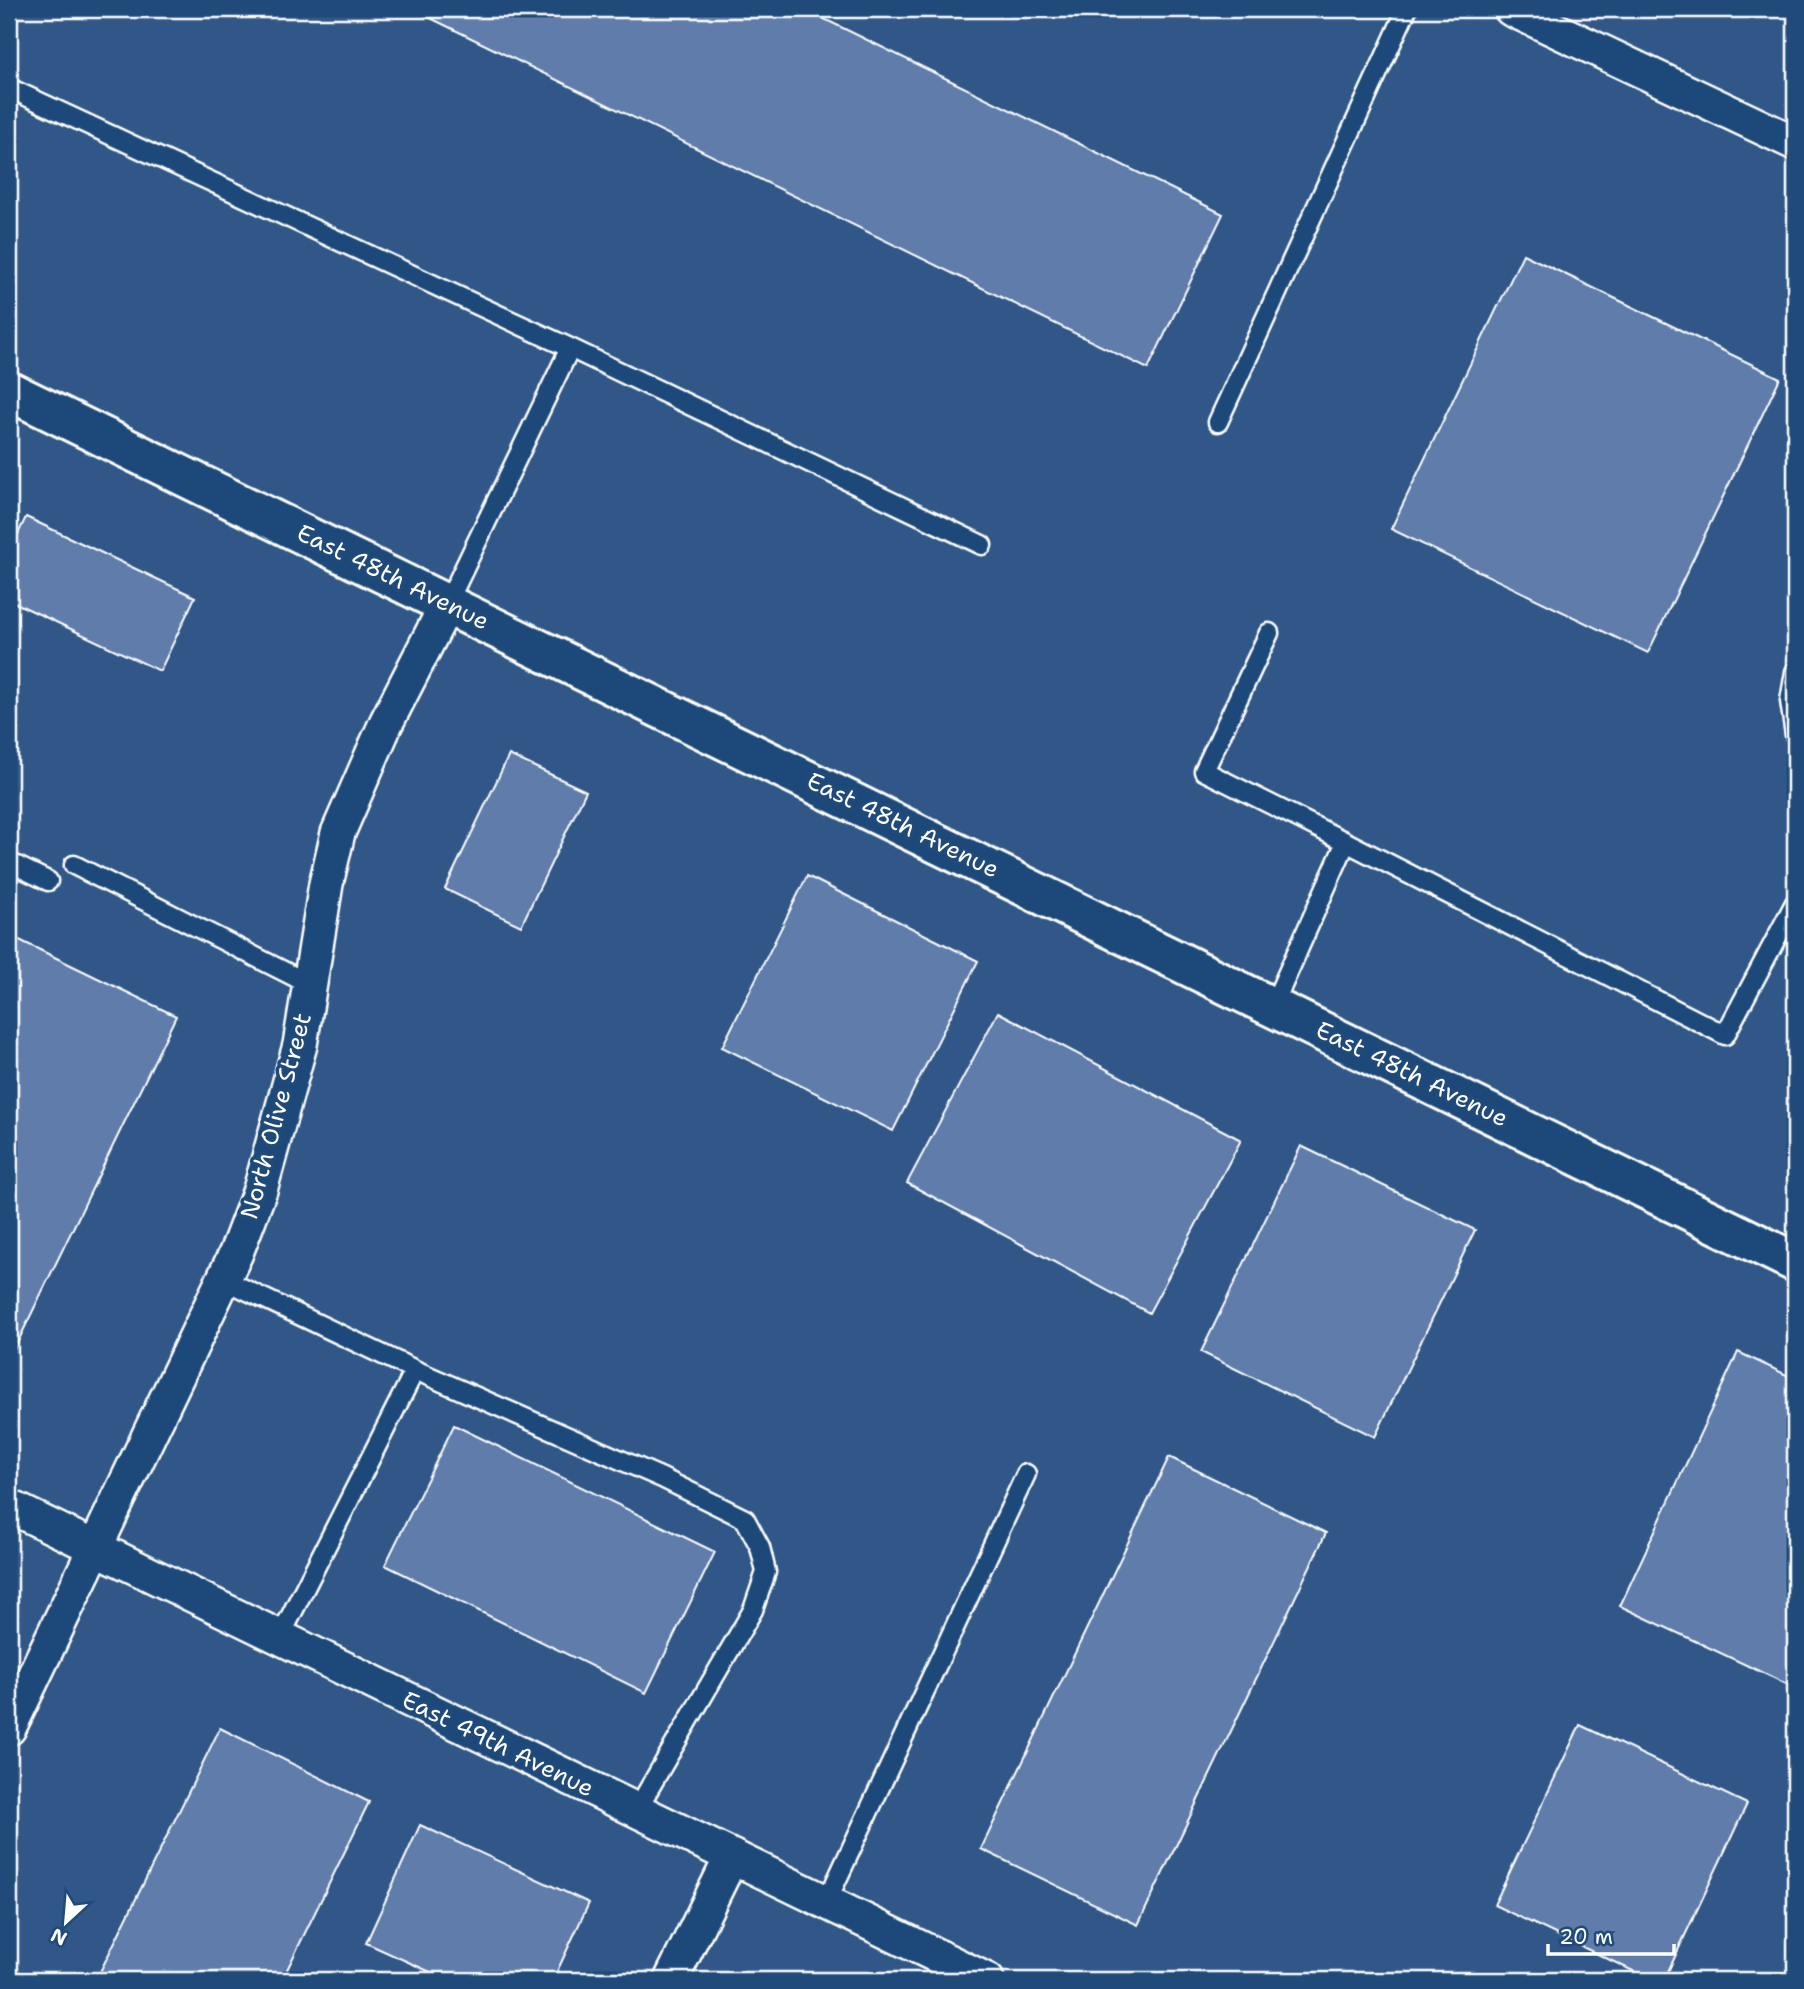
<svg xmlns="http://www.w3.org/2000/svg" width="1804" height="1989" font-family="'Shantell Sans',sans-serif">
<rect width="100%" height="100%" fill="#305787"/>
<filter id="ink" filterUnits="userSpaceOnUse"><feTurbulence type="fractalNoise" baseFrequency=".0143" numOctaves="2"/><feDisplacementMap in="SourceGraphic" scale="14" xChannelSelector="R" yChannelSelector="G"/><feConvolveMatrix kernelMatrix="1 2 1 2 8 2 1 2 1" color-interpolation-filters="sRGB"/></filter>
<g filter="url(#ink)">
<path fill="#5e7baa" stroke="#fff" stroke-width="2" d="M412 9H804L1223 214 1148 369Z
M1523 254 1780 378 1648 653 1391 529Z
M26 517 195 597 160 671 9 600V553Z
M509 755 586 791 521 926 445 889Z
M807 876 978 961 893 1131 722 1047Z
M9 935 176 1016 9 1360Z
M998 1012 1241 1140 1149 1313 907 1183Z
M1301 1146 1475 1230 1375 1437 1201 1352Z
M1738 1352 1795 1379V1688L1620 1606Z
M454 1425 715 1552 646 1693 385 1565Z
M1169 1457 1326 1533 1138 1925 981 1849Z
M1580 1725 1747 1804 1664 1980H1652L1494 1905Z
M220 1728 369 1802 282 1980H96Z
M420 1825 589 1903 553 1980H448L366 1943Z"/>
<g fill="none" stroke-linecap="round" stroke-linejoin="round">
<defs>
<path id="lane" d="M9 88 570 348 982 545
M1218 422 1407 9
M447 604 570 348
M1269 633 1204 771 1346 842
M1795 672 1790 701 1795 735
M9 862 48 881
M74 865 309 984
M1273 1006 1346 842 1725 1035 1795 903
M223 1279 415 1370 662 1478 745 1519 760 1547 766 1572 753 1610 636 1811
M280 1637 415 1370
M826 1903 1026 1474"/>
<path id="street" d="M1511 9 1795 143
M9 1506 987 1980
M9 1728 236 1253 260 1190 300 1045 326 884 338 833 386 723 447 604
M671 1980 731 1858"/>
<path id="secondary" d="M9 391 1795 1262"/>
</defs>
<use href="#lane" stroke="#fff" stroke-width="23"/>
<use href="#street" stroke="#fff" stroke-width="38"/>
<use href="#secondary" stroke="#fff" stroke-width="44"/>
<use href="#lane" stroke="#1f4a7a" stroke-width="18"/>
<use href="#street" stroke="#1f4a7a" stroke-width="33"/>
<use href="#secondary" stroke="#1f4a7a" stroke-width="38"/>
</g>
</g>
<g text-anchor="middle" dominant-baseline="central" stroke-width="7" stroke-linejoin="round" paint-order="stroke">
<g font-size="24" fill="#fff" stroke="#1f4a7a">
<text transform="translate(393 577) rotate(26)">East 48th Avenue</text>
<text transform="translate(903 825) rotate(26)">East 48th Avenue</text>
<text transform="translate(1412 1074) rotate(26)">East 48th Avenue</text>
<text transform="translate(276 1116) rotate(-75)">North Olive Street</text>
<text transform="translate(498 1744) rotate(26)">East 49th Avenue</text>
</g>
</g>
<rect width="1804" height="1989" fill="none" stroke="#1f4a7a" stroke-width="35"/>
<rect x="18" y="18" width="1769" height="1954" fill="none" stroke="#fff" stroke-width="2.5" filter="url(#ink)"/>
<g transform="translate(66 1922) rotate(206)" stroke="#1f4a7a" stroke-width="5" paint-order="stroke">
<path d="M0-5L12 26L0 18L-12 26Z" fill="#ffffff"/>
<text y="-10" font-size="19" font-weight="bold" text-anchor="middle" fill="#ffffff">N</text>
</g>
<path d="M1548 1944v10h126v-10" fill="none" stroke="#ffffff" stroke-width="3.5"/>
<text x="1559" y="1944" font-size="21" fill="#ffffff" stroke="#1f4a7a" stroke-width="5" paint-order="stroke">20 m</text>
</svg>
